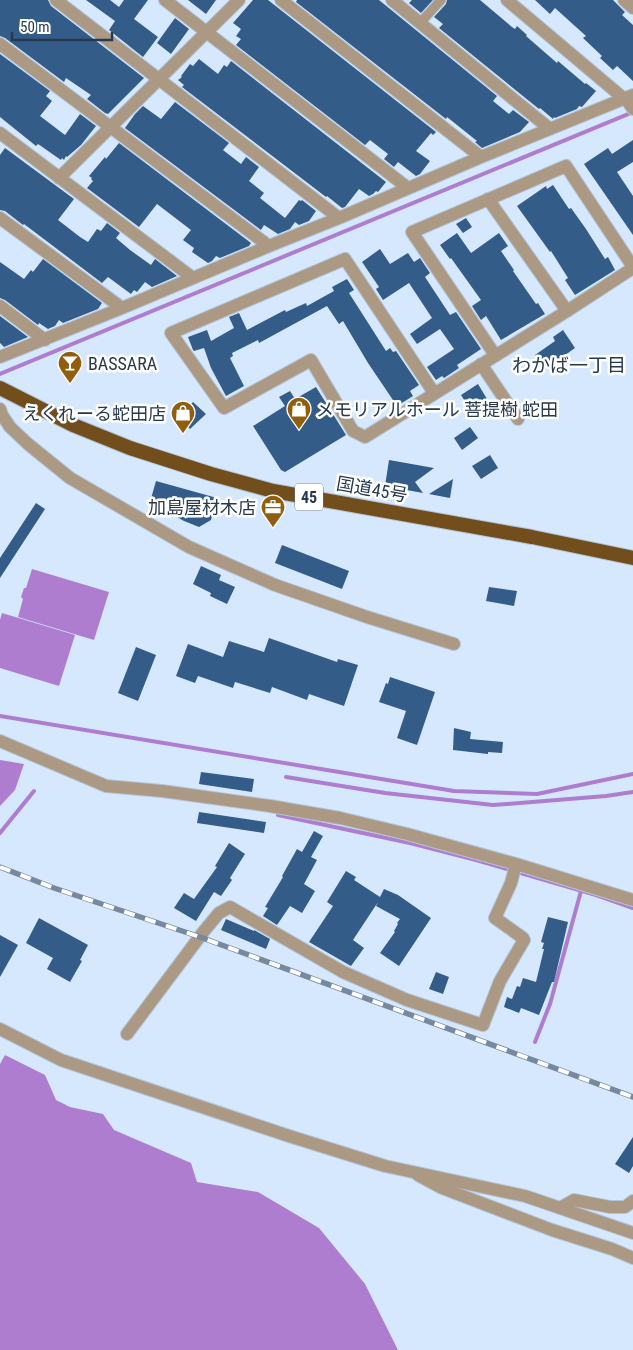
<svg xmlns="http://www.w3.org/2000/svg" width="633" height="1350" font-family="'Roboto Condensed','Noto Sans JP',sans-serif">
<rect width="100%" height="100%" fill="#d6e8fd"/>
<path fill="#af7dd0" d="M32 569 109 592 94 640 18 617 23 599 21 597 24 588H26Z
M2 613 75 635 59 686 0 668V620Z
M0 760 24 764 15 790 0 806Z
M5 1055 45 1075 56 1100 70 1107 103 1114 114 1130 191 1163 197 1182 258 1192 319 1228 365 1284 398 1350H0V1064Z"/>
<g fill="none" stroke-linecap="round" stroke-linejoin="round">
<path stroke="#af7dd0" stroke-width="4" d="M0 374 633 112
M0 716 454 791 537 794 633 774
M286 777 385 793 493 805 520 803 606 796 633 792
M278 815 410 843 476 860 596 895 633 908
M0 833 34 791
M535 1042 550 1004 581 891"/>
</g>
<path fill="#335c88" d="M0 0H48L51 6 144 78 108 114 105 113 87 99 91 95 66 78 64 82 5 38 0 36Z
M86 0H110L119 7 124 0H148L134 19 158 37 143 57 109 30 115 21Z
M188 0H216L206 14Z
M253 0H268L436 132 433 135 431 133 416 151 430 161 420 174 416 176 398 162 394 167 384 159 388 154 370 140 365 145 236 45 241 39 236 36 241 29 233 23Z
M297 0H379L497 96 493 101 509 114 513 110 529 122 520 132 482 148 475 142 477 141 447 117 446 119 296 2Z
M412 0H433L421 13 409 3Z
M447 0H480L512 27 515 29 517 26 527 35 526 36 557 63 558 61 585 84 586 83 596 91 582 107 579 106 577 109 555 118 554 117 553 119 540 108 539 109 439 28 443 24 434 17 446 4Z
M535 0H613L625 12 622 15 633 25V81L617 66 613 70 600 58 602 56 583 38 586 36 555 8 550 14Z
M175 18 189 29 171 54 157 43Z
M0 54 50 91 46 96 52 101 40 116 65 135 80 114 96 126 81 145 67 157 66 156 64 160 62 158 61 160 38 144 36 146 0 117Z
M199 59 218 74 224 65 227 67 231 61 386 182 378 192 376 191 373 194 369 196 359 189 345 207 342 208 327 196 326 197 182 87 184 85 178 80 182 77 181 76 190 64 193 66Z
M175 102 229 143 223 150 241 164 246 157 259 167 249 181 264 193 260 198 285 218 299 200 301 201 302 200 316 211 309 221 299 225 295 222 290 229 278 234 264 225 261 230 125 128 135 114 143 106 161 119Z
M633 140V162L617 172 633 196V235L584 164 608 148 612 154Z
M119 143 251 243 249 246 220 258 216 256 212 261 208 263 192 252 194 248 183 240 191 230 157 204 139 227 87 188 93 181 91 179 92 178 89 176 105 157 106 159Z
M5 148 74 199 58 220 80 237 88 242 97 229 101 231 107 223 120 233 116 238 130 250 151 265 155 259 177 276 152 287 145 282 137 292 134 290 131 294 108 277 102 283 24 224 23 225 5 211 0 210V155Z
M553 185 569 209 571 208 586 229 605 259 608 257 615 270 575 295 565 280 568 278 551 251 550 252 517 206 546 186 547 189Z
M466 218 472 227 463 233 456 224Z
M457 233 471 253 499 233 508 246 501 251 514 270 513 271 536 304 538 303 545 314 501 340 486 316 481 320 472 306 481 300 451 258 450 259 440 245Z
M380 249 390 264 408 253 414 262 420 258 430 273 425 277 450 315 456 312 481 349 457 365 459 368 444 378 442 376 436 380 427 367 454 349 440 329 417 344 410 334 432 318 409 283 383 300 376 289 379 287 362 262Z
M43 259 102 303 98 309 63 323 59 320 55 326 48 329 39 323 38 325 5 300 0 298V262L24 279 31 270 33 272Z
M347 279 354 290 349 293 386 351 390 348 393 352 396 351 419 385 410 391 413 396 397 406 368 363 343 321 339 324 327 306 259 343 258 340 232 353 233 356 230 358 244 386 226 396 211 368 204 348 194 351 193 350 188 337 207 330 211 341 234 328 229 317 239 313 247 330 285 310 286 312 306 303 307 306 334 291 332 287Z
M0 316 28 337 4 347 0 343Z
M563 330 575 348 561 358 562 359 545 370 535 355 555 341 553 337Z
M478 384 487 399 470 409 461 395Z
M316 387 346 435 285 472 281 470 253 426 285 406 279 397 290 391 295 399Z
M193 402 206 414 190 429 178 416 180 414 178 413 187 405 188 407Z
M470 427 478 438 462 450 454 438Z
M490 455 498 468 481 479 472 466Z
M389 460 434 468 415 482 423 493 385 486Z
M453 479 450 498 429 494Z
M156 481 217 498 211 520 199 527 184 521 150 502Z
M36 503 45 509 0 578V558Z
M282 545 349 571 342 589 275 563Z
M201 566 221 575 219 580 235 587 227 604 210 596 211 593 193 584Z
M489 587 517 591 514 606 486 601Z
M269 638 337 662 338 659 358 665 344 706 309 694 307 700 272 687 270 693 235 682 233 688 198 676 195 683 176 676 188 644 223 657 229 641 264 652Z
M136 647 156 655 138 701 118 693Z
M390 677 435 692 417 745 397 738 406 711 379 702 386 683 388 684Z
M454 728 471 732 470 739 503 742 502 753 488 752V754L453 750Z
M201 772 254 779 252 792 199 784Z
M199 812 266 822 264 833 197 823Z
M314 831 323 836 311 857 317 860 304 884 315 891 302 913 290 906 277 925 263 916 268 908 265 907 283 877 282 876 297 849 302 852Z
M229 843 245 854 230 878 232 880 221 896 214 892 196 921 174 908 184 893 194 899 217 867 215 866Z
M346 871 356 877 354 880 380 897 384 889 398 895 431 918 399 966 380 953 395 932 394 931 398 924 397 923 400 919 376 906 378 902 353 940 364 948 351 966 309 942 333 906 327 902Z
M548 917 568 922 554 982H552L539 1015 521 1008 519 1013 504 1007 507 997 512 999 517 986 520 987 523 978 536 982 544 949H542L544 943 541 942Z
M39 918 88 945 80 960 82 961 70 982 47 969 53 958 26 943Z
M226 919 254 931V930L270 939 266 949 221 930Z
M0 935 18 945 0 977Z
M436 972 449 977 443 994 429 989Z
M633 1137V1166L629 1173 615 1164Z"/>
<g fill="none" stroke-linecap="round" stroke-linejoin="round">
<defs>
<path id="pedestrian" d="M420 23 441 0"/>
<path id="minor" d="M56 0 339 218
M165 0 408 188
M281 0 481 157
M392 0 550 129
M507 0 628 102 633 109
M624 0 633 8
M0 44 269 246
M0 133 193 278
M59 178 239 0
M488 199 567 311
M0 218 122 308
M0 306 45 340
M495 355 412 232 566 166 633 267
M0 357 122 308 269 246 339 218 481 157 633 95
M481 364 518 419
M434 393 345 259 171 333 224 408 311 360 353 431 365 437 567 311 633 268
M0 409 2 415 10 427 28 444 70 478 189 547 275 585 367 617 454 644
M0 741 106 786 162 791 270 806 340 818 407 834 516 864 633 900
M127 1034 204 931 219 913 230 907 343 972 407 1000 483 1025 500 981 524 940 523 938 495 918 511 883 516 864
M418 1175 442 1188 552 1230 612 1249 633 1258
M560 1208 574 1200 610 1207H625L633 1201"/>
<path id="tertiary" d="M0 1029 61 1060 289 1136 385 1166 525 1196 633 1233"/>
<path id="trunk" d="M0 388 73 425 130 448 211 474 273 491 532 537 633 558"/>
</defs>
<use href="#pedestrian" stroke="#b3c5da" stroke-width="11"/>
<use href="#minor" stroke="#b3c5da" stroke-width="14"/>
<use href="#tertiary" stroke="#b3c5da" stroke-width="14"/>
<use href="#trunk" stroke="#b3c5da" stroke-width="16"/>
<use href="#pedestrian" stroke="#ac9983" stroke-width="9"/>
<use href="#minor" stroke="#ac9983" stroke-width="12"/>
<use href="#tertiary" stroke="#ac9983" stroke-width="12"/>
<use href="#trunk" stroke="#714e1c" stroke-width="14"/>
<defs>
<path id="rail" d="M0 867 54 888 200 937 633 1097"/>
</defs>
<use href="#rail" stroke="#77899e" stroke-width="5.5"/>
<use href="#rail" stroke="#fff" stroke-width="4" stroke-dasharray="11" stroke-linecap="butt"/>
</g>
<defs>
<symbol id="bar-pin" viewBox="-11 -11 22 30"><path d="M0 17L-7.5 6A9.5 9.5 0 1 1 7.5 6Z" fill="#905e0d" stroke="#fff"/><path d="M-6-5H6L.8 .8V4.5H3.5V6h-7V4.5H-.8V.8Z" fill="#fff"/></symbol>
<symbol id="shop-pin" viewBox="-11 -11 22 30"><path d="M0 17L-7.5 6A9.5 9.5 0 1 1 7.5 6Z" fill="#905e0d" stroke="#fff"/><path d="M-5-2.5h2.3a2.7 3.5 0 0 1 5.4 0H5L5.5 6h-11ZM-1.5-2.5h3a1.5 2.3 0 0 0-3 0Z" fill="#fff"/></symbol>
<symbol id="office-pin" viewBox="-11 -11 22 30"><path d="M0 17L-7.5 6A9.5 9.5 0 1 1 7.5 6Z" fill="#905e0d" stroke="#fff"/><path d="M-6-3h4V-5.5h4V-3h4V5H-6ZM-1-4.5V-3h2v-1.5ZM-6 0V1H6V0Z" fill="#fff"/></symbol>
</defs>
<g fill-rule="evenodd">
<use href="#bar-pin" x="56" y="349" width="28" height="38"/>
<use href="#shop-pin" x="285" y="395" width="28" height="38"/>
<use href="#shop-pin" x="169" y="399" width="28" height="38"/>
<use href="#office-pin" x="259" y="493" width="28" height="38"/>
</g>
<g text-anchor="middle" dominant-baseline="central" stroke-width="5" stroke-linejoin="round" paint-order="stroke">
<rect fill="#fff" stroke="#687482" stroke-width="1" x="295" y="483.5" width="28" height="27" rx="4"/>
<g font-size="16" font-weight="bold" fill="#27394d">
<text x="309" y="497">45</text>
</g>
<g font-size="18" fill="#27394d" stroke="#fff" text-anchor="start">
<text x="88" y="363">BASSARA</text>
<text x="316" y="409">メモリアルホール 菩提樹 蛇田</text>
<text x="166" y="413" text-anchor="end">えくれーる蛇田店</text>
<text x="256" y="507" text-anchor="end">加島屋材木店</text>
</g>
<g font-size="18" fill="#27394d" stroke="#fff">
<text transform="translate(372 489) rotate(10)">国道45号</text>
</g>
<g font-size="19" fill="#27394d" stroke="#fff">
<text x="569" y="365">わかば一丁目</text>
</g>
</g>
<path d="M12 32v8h100v-8" fill="none" stroke="#27394d" stroke-width="2.5"/>
<text x="20" y="32" font-size="15" fill="#27394d" stroke="#ffffff" stroke-width="4" paint-order="stroke">50 m</text>
</svg>
